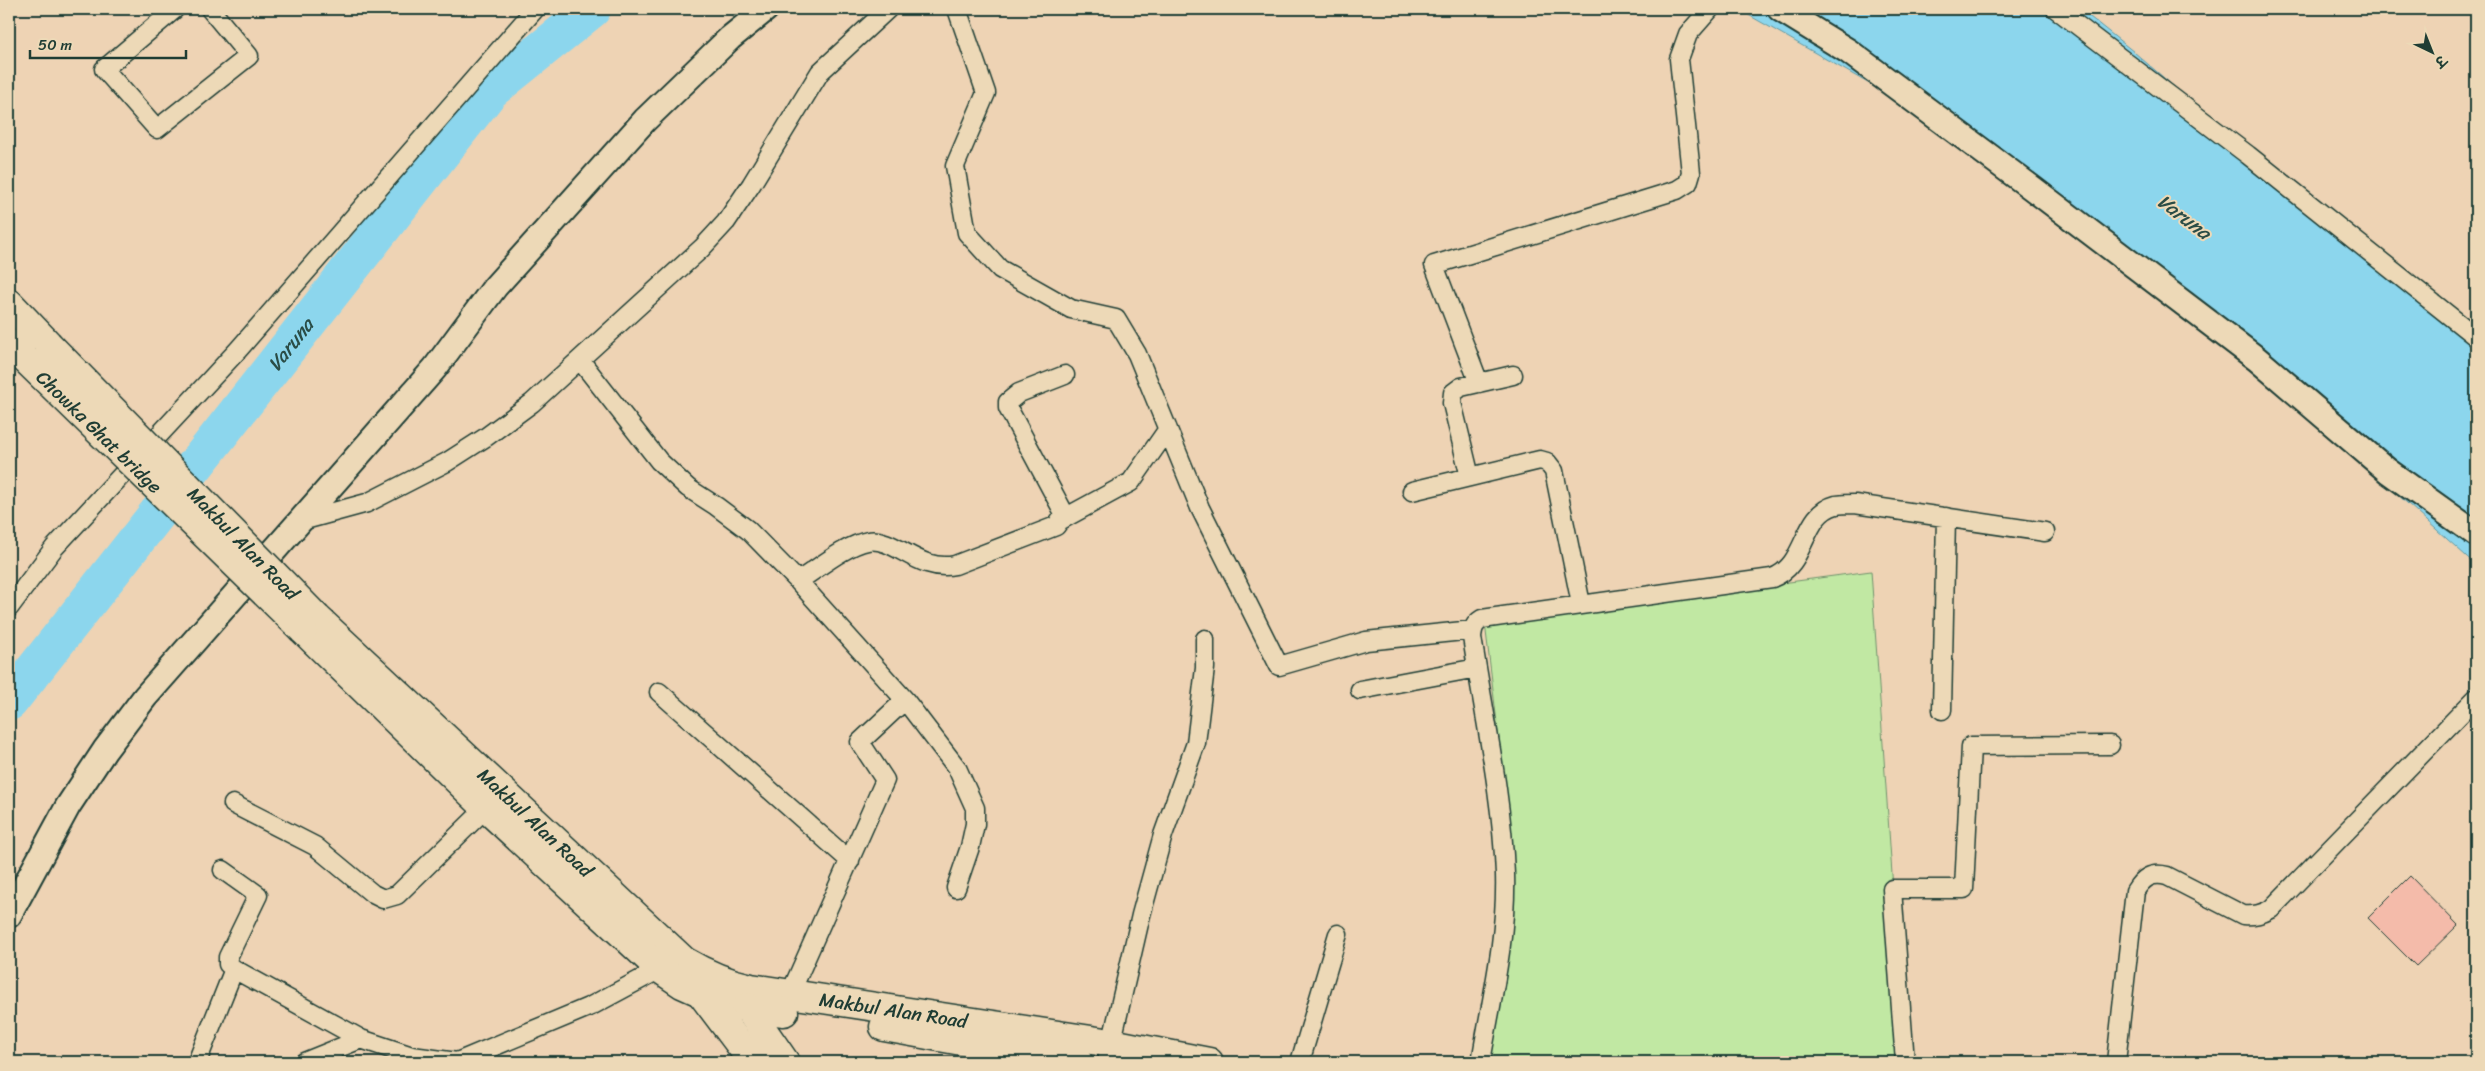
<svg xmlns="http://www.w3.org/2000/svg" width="2485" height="1071" font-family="Sriracha,'Playpen Sans Deva',sans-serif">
<rect width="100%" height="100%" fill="#eed3b4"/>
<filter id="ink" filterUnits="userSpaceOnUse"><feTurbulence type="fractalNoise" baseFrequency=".02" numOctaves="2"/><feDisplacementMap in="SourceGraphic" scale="10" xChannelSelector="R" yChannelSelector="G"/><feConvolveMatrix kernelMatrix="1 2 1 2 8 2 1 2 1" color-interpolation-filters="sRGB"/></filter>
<g filter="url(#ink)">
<path fill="#c1e8a3" stroke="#70926c" d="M1871 571 1905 1062H1487L1514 864 1485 623Z"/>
<path fill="#8cd6ed" stroke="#6099a3" d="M1738 9H2080L2134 52 2387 271 2476 334V565L2309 415 1910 107Z"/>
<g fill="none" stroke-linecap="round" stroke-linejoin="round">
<path stroke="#8cd6ed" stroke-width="38" id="s1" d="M9 702 490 91 592 9"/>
</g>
<path fill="#f4bbaa" stroke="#1f3d34" d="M2410 876 2458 925 2416 966 2368 918Z"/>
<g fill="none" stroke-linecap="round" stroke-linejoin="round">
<defs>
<path id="street" d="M175 9 104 69 157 129 249 56 210 9
M957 9 986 93 955 166 967 233 1000 269 1071 309 1116 319 1137 354 1200 508 1279 666 1366 641 1473 630
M2056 9 2248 155 2476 337
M580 360 659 461 688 488 716 506 748 530 798 581 905 700 957 768 975 808V824L970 847 956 888
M1479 383 1434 265 1677 190 1688 183 1691 173 1679 59 1688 34 1710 9
M1470 477 1452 403 1453 393 1461 387 1513 375
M1412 491 1540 460 1547 462 1554 471 1581 604
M1061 520 1131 482 1168 429
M301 521 367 503 447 462 486 437 532 403 702 248 726 222 751 185 820 72 888 9
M798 581C817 569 846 545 868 541 894 536 919 573 955 565L1056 526 1063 516V511L1008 408V402L1019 393 1065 375
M9 608 54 548 238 350 535 9
M1360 690 1477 668
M659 692 850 861
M1942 710 1946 517
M233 804 315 846 373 894 383 899 397 895 486 808
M223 870 258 895 228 957V964L234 969 361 1039 412 1056 457 1062 591 1006 660 969
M790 994 885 780 860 742 905 700
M197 1062 234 969
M304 1062 361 1039
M1107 1062 1141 915 1163 835 1196 743 1205 668V639
M1300 1062 1338 934
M1481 1062C1491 1001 1507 937 1505 874 1502 795 1484 715 1472 637 1473 628 1474 624 1482 619L1772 578C1808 565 1801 514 1836 505 1842 504 1849 504 1855 504L2045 532
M1905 1062 1892 889H1964L1971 746 2110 745
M2116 1062 2135 891C2143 878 2151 872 2167 876L2243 915C2255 916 2262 914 2271 909L2476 698"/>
<path id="secondary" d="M1780 9 1848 51 2032 188 2257 359 2388 471 2476 534
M9 915 68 806 105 750 145 697 435 368 495 287 645 120 730 38 766 9"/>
<g id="highway">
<path d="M9 303 48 344"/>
<path d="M9 342 25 359"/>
<path id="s2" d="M317 618 684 961C706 974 727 983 751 988L1111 1043 1209 1062"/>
<path d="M303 630 486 808 660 969 682 984 729 1005 784 1012"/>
<path d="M701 993 753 1062"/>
<path d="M747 1007 785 1062"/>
<path d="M884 1027 1078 1062"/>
</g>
</defs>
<use href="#street" stroke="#1f3d34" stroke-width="21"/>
<use href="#secondary" stroke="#1f3d34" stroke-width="28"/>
<use href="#highway" stroke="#1f3d34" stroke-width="31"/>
<use href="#street" stroke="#edd9b7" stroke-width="18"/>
<use href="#secondary" stroke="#edd9b7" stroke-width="24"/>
<use href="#highway" stroke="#edd9b7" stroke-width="28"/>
<defs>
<g id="highway-bridge">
<path id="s3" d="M48 344 317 618"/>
<path id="s4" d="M25 359 303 630"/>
</g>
</defs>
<use href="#highway-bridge" stroke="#1f3d34" stroke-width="31" stroke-linecap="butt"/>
<use href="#highway-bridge" stroke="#edd9b7" stroke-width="28"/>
</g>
</g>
<g text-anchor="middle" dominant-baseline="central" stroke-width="4" stroke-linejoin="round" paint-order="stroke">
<g font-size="19" fill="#1f3d34" stroke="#edd9b7">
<text stroke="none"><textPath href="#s4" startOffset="104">Chowka Ghat bridge</textPath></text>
<text stroke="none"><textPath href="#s3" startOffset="279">Makbul Alan Road</textPath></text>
<text stroke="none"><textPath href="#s2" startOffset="299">Makbul Alan Road</textPath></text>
<text stroke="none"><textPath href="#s2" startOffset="719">Makbul Alan Road</textPath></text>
</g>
<g font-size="20" font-style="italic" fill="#2a4c46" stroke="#edd9b7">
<text transform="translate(2184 217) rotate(37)">Varuna</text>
<text stroke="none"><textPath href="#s1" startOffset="455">Varuna</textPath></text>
</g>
</g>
<rect width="2485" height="1071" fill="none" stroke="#edd9b7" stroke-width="30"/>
<rect x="15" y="15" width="2455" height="1041" fill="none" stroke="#1f3d34" stroke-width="2" filter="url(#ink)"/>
<g transform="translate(2432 52) rotate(137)" stroke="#edd9b7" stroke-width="4" paint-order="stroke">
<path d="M0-4L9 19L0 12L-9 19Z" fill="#1f3d34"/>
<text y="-8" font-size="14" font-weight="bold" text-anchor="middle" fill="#1f3d34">उ</text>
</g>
<path d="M30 50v8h156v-8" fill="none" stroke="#1f3d34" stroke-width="2.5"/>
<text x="38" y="50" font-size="15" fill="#1f3d34" stroke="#edd9b7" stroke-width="4" paint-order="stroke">50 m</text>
</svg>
